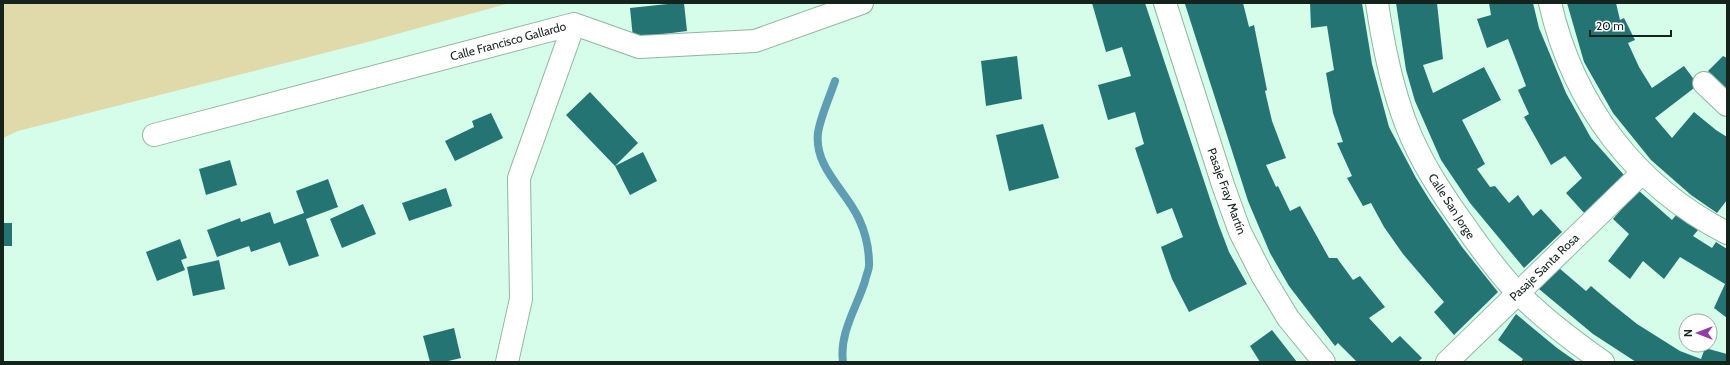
<svg xmlns="http://www.w3.org/2000/svg" width="1730" height="365" font-family="Cabin,sans-serif">
<rect width="100%" height="100%" fill="#d5fde9"/>
<path fill="#e0daab" d="M3 3H510L364 43 18 131 3 138Z"/>
<g fill="none" stroke-linecap="round" stroke-linejoin="round">
<path stroke="#5f9eb2" stroke-width="8" d="M835 81C830 96 820 118 818 133 814 168 846 190 859 219 865 232 869 249 869 263 870 269 866 275 865 281 857 307 839 333 843 362"/>
</g>
<path fill="#257474" d="M677 3H684L687 31 633 38 630 8Z
M1092 3H1145L1218 223 1229 252 1247 284 1189 312 1172 279 1161 247 1183 237 1172 208 1157 214 1135 148 1144 144 1135 112 1108 120 1098 85 1131 76 1122 47 1106 52Z
M1190 3H1243L1249 27 1254 25 1267 90 1265 91 1272 121 1286 158 1266 165 1276 187 1278 186 1290 211 1300 206 1329 258H1337L1353 280 1360 276 1385 307 1369 318 1392 343 1400 336 1422 358 1418 362H1357L1338 343 1335 346 1289 286 1270 253 1248 201 1185 4Z
M1310 3H1362L1372 64 1389 127 1416 178 1429 199 1462 247 1498 292 1454 335 1434 312 1444 302 1403 254 1384 227 1371 203 1363 206 1347 178 1352 176 1337 143 1343 142 1333 113 1326 73 1334 70 1327 26 1311 28Z
M1396 3H1437L1443 59 1423 65 1433 93 1484 67 1501 100 1462 120 1485 164 1477 169 1490 187 1495 186 1509 203 1518 195 1533 216 1541 209 1562 232 1524 268 1470 203 1441 160 1415 101 1406 70Z
M1489 3H1533L1539 28 1566 93 1591 138 1624 175 1585 214 1566 193 1582 178 1565 156 1551 165 1524 117 1529 114 1518 90 1526 86 1508 39 1487 48 1477 19 1491 15Z
M1567 3H1616L1620 20 1624 18 1635 40 1628 43 1639 67 1652 88 1684 66 1698 85 1655 118 1672 138 1694 112 1716 130 1727 137V200L1717 213 1691 195 1651 160 1613 113 1584 62Z
M1017 56 1022 99 986 106 981 61Z
M1723 56 1727 58V90L1708 71Z
M590 92 638 143 615 166 566 115Z
M491 113 503 138 455 161 445 141 474 127 472 121Z
M1043 124 1059 178 1009 191 996 135Z
M643 152 657 181 630 195 615 166Z
M230 160 237 185 206 195 199 169Z
M328 179 338 207 306 219 319 256 289 266 280 242 251 252 249 246 217 257 207 230 240 218 241 222 270 212 274 224 304 213 296 191Z
M446 188 452 206 409 221 402 203Z
M1638 190 1672 220 1677 214 1698 230 1693 236 1712 248 1716 242 1727 249V318L1714 308 1725 284 1680 257 1664 279 1643 261 1630 279 1608 261 1629 234 1613 219Z
M363 204 376 234 342 248 330 219Z
M3 223H12V246H3Z
M180 239 187 258 181 260 185 270 157 281 146 252Z
M219 260 225 289 193 296 187 267Z
M1559 268 1586 291 1591 286 1612 304 1637 324 1680 351 1701 359 1705 348 1727 354V362H1636L1593 334 1539 289Z
M1516 314 1557 348 1577 362H1521L1523 359 1498 340Z
M454 328 461 358 444 362H430L423 336Z
M1272 330 1297 362H1260L1250 346Z"/>
<g fill="none" stroke-linecap="round" stroke-linejoin="round">
<defs>
<path id="street" d="M1165 3 1223 185 1240 232 1262 275 1288 318 1324 362
M1377 3C1383 44 1391 85 1406 124 1420 161 1442 194 1465 226 1481 249 1498 273 1518 293 1544 319 1573 341 1603 362
M1550 3C1573 104 1635 186 1727 233
M1704 83 1727 105
M154 135 574 24 639 47 755 41 862 3
M507 362 521 299 519 178 574 24
M1447 362 1642 173"/>
</defs>
<use href="#street" stroke="#90b6a3" stroke-width="24"/>
<use href="#street" stroke="#fff" stroke-width="22"/>
</g>
<g text-anchor="middle" dominant-baseline="central" stroke-width="4" stroke-linejoin="round" paint-order="stroke">
<g font-size="12" fill="#14231c" stroke="#fff">
<text transform="translate(508 41) rotate(-15)">Calle Francisco Gallardo</text>
<text transform="translate(1227 191) rotate(70)">Pasaje Fray Martín</text>
<text transform="translate(1452 206) rotate(57)">Calle San Jorge</text>
<text transform="translate(1544 267) rotate(-44)">Pasaje Santa Rosa</text>
</g>
</g>
<rect width="1730" height="365" fill="none" stroke="#14231c" stroke-width="8"/>
<g transform="translate(1698 333) rotate(270)"><circle r="19" fill="#ffffff" stroke="#a1a7a4"/>
<path d="M0-3L7 15L0 10L-7 15Z" fill="#913caa"/>
<text y="-6" font-size="11" font-weight="bold" text-anchor="middle" fill="#14231c">N</text>
</g>
<path d="M1590 30v6h81v-6" fill="none" stroke="#14231c" stroke-width="2"/>
<text x="1596" y="30" font-size="12" fill="#14231c" stroke="#ffffff" stroke-width="3" paint-order="stroke">20 m</text>
</svg>
